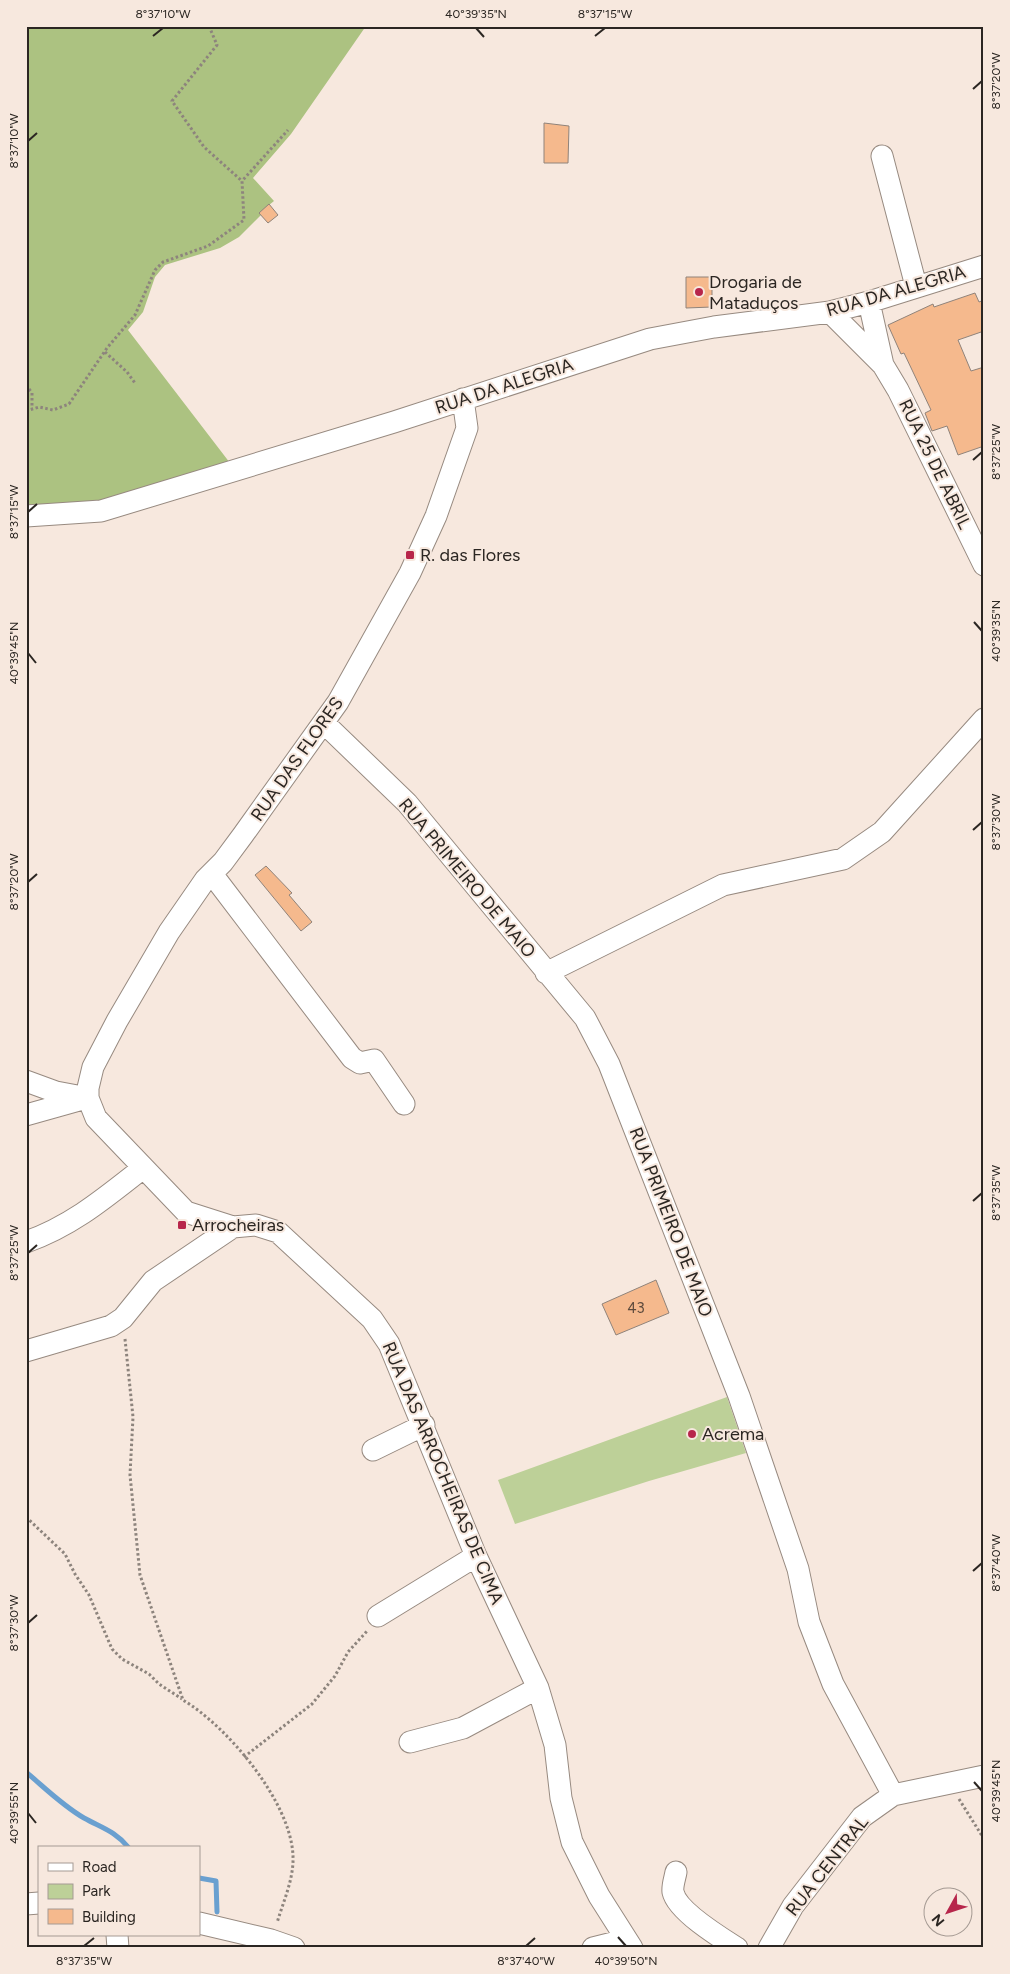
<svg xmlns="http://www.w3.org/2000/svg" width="1010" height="1974" font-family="Figtree,sans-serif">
<rect width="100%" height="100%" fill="#f7e8de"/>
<path fill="#bdd098" d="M727 1397 746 1453 649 1481 515 1524 498 1480Z"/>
<path fill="#acc281" d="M26 26H366L291 134 253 178 274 201 259 213 261 215 239 237 220 248 165 265 155 277 143 312 128 330 230 463 134 494 94 502 26 507Z"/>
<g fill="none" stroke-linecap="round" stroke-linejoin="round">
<path stroke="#6aa0d0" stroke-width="5" d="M26 1772C45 1788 63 1806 84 1818 102 1828 115 1831 129 1848
M199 1878 216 1881 217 1912"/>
</g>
<path fill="#f5b98d" stroke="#90837a" d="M544 123 569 126 568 163H544Z
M269 204 278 215 268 223 259 213Z
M686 277H712V307L686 308Z
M975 293 979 302 984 300V331L958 340 971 371 984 367V446L958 455 947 426 932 431 925 413 931 410 904 353 901 354 888 325 933 304 934 307Z
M266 866 292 893 289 895 312 922 301 931 255 875Z
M656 1280 669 1313 616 1335 602 1304Z"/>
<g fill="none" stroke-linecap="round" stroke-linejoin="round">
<defs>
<path id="minor" d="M882 156 916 286
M869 302 883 365
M830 312 883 365 898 390 984 565
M463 399 467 428 436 516 410 573 338 702 243 835 223 862 205 880 169 932 117 1021 93 1067 88 1088V1098L96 1118 186 1212 233 1227 256 1225 278 1232 372 1319 389 1344 476 1556 538 1688 555 1745 561 1798 572 1842 599 1896 632 1948
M26 516 101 511 394 422 650 339 714 327 830 312 869 302 984 266
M324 723 407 803 585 1018 609 1064 739 1396 798 1569 809 1622 833 1684 893 1795
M212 874 352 1058 360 1063 374 1060 404 1104
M546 973 723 885 843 859 882 832 984 719
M26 1081 56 1092 88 1098
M26 1115 83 1099
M26 1242C72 1226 106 1197 143 1168
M26 1351 111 1326 123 1318 153 1281 233 1227
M373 1450 424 1425
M378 1616 476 1556
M410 1742 463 1728 538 1688
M676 1872C675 1878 672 1886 673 1892 677 1911 721 1938 737 1948
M26 1904 39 1903
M199 1923 271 1940 294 1948
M117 1935 118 1948
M593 1948 625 1940
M769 1948 793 1906 862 1817 893 1795 984 1776"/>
</defs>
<use href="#minor" stroke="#978a80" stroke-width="23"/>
<path stroke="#8d847d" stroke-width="3" stroke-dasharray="2.5 2.5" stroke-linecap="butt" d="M209 26 217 45 172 101 204 147 242 181
M105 352 127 372 135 383
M29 389 32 393V408
M26 411 39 407 53 410 69 404 107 348 135 315 155 270 163 262 208 246 244 220 242 181 288 130
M125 1339 133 1417 130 1475 140 1575 183 1700C228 1727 291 1802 293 1856 294 1879 283 1902 277 1923
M26 1517 65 1554 75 1574 89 1595 112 1649 122 1659 149 1674 159 1684 182 1699
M244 1757 312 1704 335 1676 348 1652 368 1630
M959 1799 984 1839"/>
<use href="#minor" stroke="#fff" stroke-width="21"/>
</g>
<path fill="none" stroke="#2b2622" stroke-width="2" d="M476 28 484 37M153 36 163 28M595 36 605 28M973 89 982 81M28 141 37 133M973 460 982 452M28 512 37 504M974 622 982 631M28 653 36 663M973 830 982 822M28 882 37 874M973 1201 982 1193M28 1253 37 1245M973 1571 982 1563M28 1623 37 1615M974 1782 982 1791M28 1813 36 1823M618 1937 626 1946M84 1946 94 1938M526 1946 535 1938"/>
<g fill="#b7264b" stroke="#f7e8de" stroke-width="2">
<circle cx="699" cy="292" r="5"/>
<rect x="405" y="550" width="10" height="10" rx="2.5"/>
<rect x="177" y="1220" width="10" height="10" rx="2.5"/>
<circle cx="692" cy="1434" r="5"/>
</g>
<g text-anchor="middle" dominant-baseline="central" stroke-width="4" stroke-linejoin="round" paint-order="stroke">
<g font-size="15" fill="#5e4b3d">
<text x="636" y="1308">43</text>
</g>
<g font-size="18" fill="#2b2622" stroke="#f7e8de" text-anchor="start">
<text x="709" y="282">Drogaria de<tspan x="709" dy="21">Mataduços</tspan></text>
<text x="420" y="555">R. das Flores</text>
<text x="192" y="1225">Arrocheiras</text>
<text x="702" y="1434">Acrema</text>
</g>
<g font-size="18" fill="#2b2622" stroke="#f7e8de">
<text transform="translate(896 291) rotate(-16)">RUA DA ALEGRIA</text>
<text transform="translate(504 386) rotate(-18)">RUA DA ALEGRIA</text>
<text transform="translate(935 464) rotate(64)">RUA 25 DE ABRIL</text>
<text transform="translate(297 759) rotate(-55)">RUA DAS FLORES</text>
<text transform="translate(467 878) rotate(50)">RUA PRIMEIRO DE MAIO</text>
<text transform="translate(671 1222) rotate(69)">RUA PRIMEIRO DE MAIO</text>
<text transform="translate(443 1473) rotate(67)">RUA DAS ARROCHEIRAS DE CIMA</text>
<text transform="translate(827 1866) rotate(-52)">RUA CENTRAL</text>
</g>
</g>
<rect width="1010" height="1974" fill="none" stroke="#f7e8de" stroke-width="55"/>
<rect x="38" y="1846" width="162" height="90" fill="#f7e8de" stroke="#a59a93"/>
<rect x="48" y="1863" width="25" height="8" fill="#ffffff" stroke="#a59a93"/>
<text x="82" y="1872" font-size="15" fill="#2b2622">Road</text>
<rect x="48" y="1884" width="25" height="15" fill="#bdd098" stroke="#a59a93"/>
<text x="82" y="1896" font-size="15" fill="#2b2622">Park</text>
<rect x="48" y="1909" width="25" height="15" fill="#f5b98d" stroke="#a59a93"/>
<text x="82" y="1922" font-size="15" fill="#2b2622">Building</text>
<g transform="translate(948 1912) rotate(230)"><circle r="24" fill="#f7e8de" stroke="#a59a93"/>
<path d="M0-4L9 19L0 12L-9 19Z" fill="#b7264b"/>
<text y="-8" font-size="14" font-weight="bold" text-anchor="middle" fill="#2b2622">N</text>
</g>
<rect x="28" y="28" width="954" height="1918" fill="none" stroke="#2b2622" stroke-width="2"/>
<g font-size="12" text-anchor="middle" fill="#2b2622">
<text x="163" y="18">8°37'10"W</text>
<text x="476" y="18">40°39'35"N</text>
<text x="605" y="18">8°37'15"W</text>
<text transform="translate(996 81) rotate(-90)" y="4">8°37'20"W</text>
<text transform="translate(14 141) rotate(-90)" y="4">8°37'10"W</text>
<text transform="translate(996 452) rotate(-90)" y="4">8°37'25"W</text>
<text transform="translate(14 512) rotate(-90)" y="4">8°37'15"W</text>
<text transform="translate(996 631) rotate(-90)" y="4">40°39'35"N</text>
<text transform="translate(14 653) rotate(-90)" y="4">40°39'45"N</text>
<text transform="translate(996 822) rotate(-90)" y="4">8°37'30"W</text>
<text transform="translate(14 882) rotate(-90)" y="4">8°37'20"W</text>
<text transform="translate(996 1193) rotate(-90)" y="4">8°37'35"W</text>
<text transform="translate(14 1253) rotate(-90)" y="4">8°37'25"W</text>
<text transform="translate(996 1563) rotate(-90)" y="4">8°37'40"W</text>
<text transform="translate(14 1623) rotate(-90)" y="4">8°37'30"W</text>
<text transform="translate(996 1791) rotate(-90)" y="4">40°39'45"N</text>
<text transform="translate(14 1813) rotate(-90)" y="4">40°39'55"N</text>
<text x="84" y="1965">8°37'35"W</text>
<text x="526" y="1965">8°37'40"W</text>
<text x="626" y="1965">40°39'50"N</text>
</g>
</svg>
